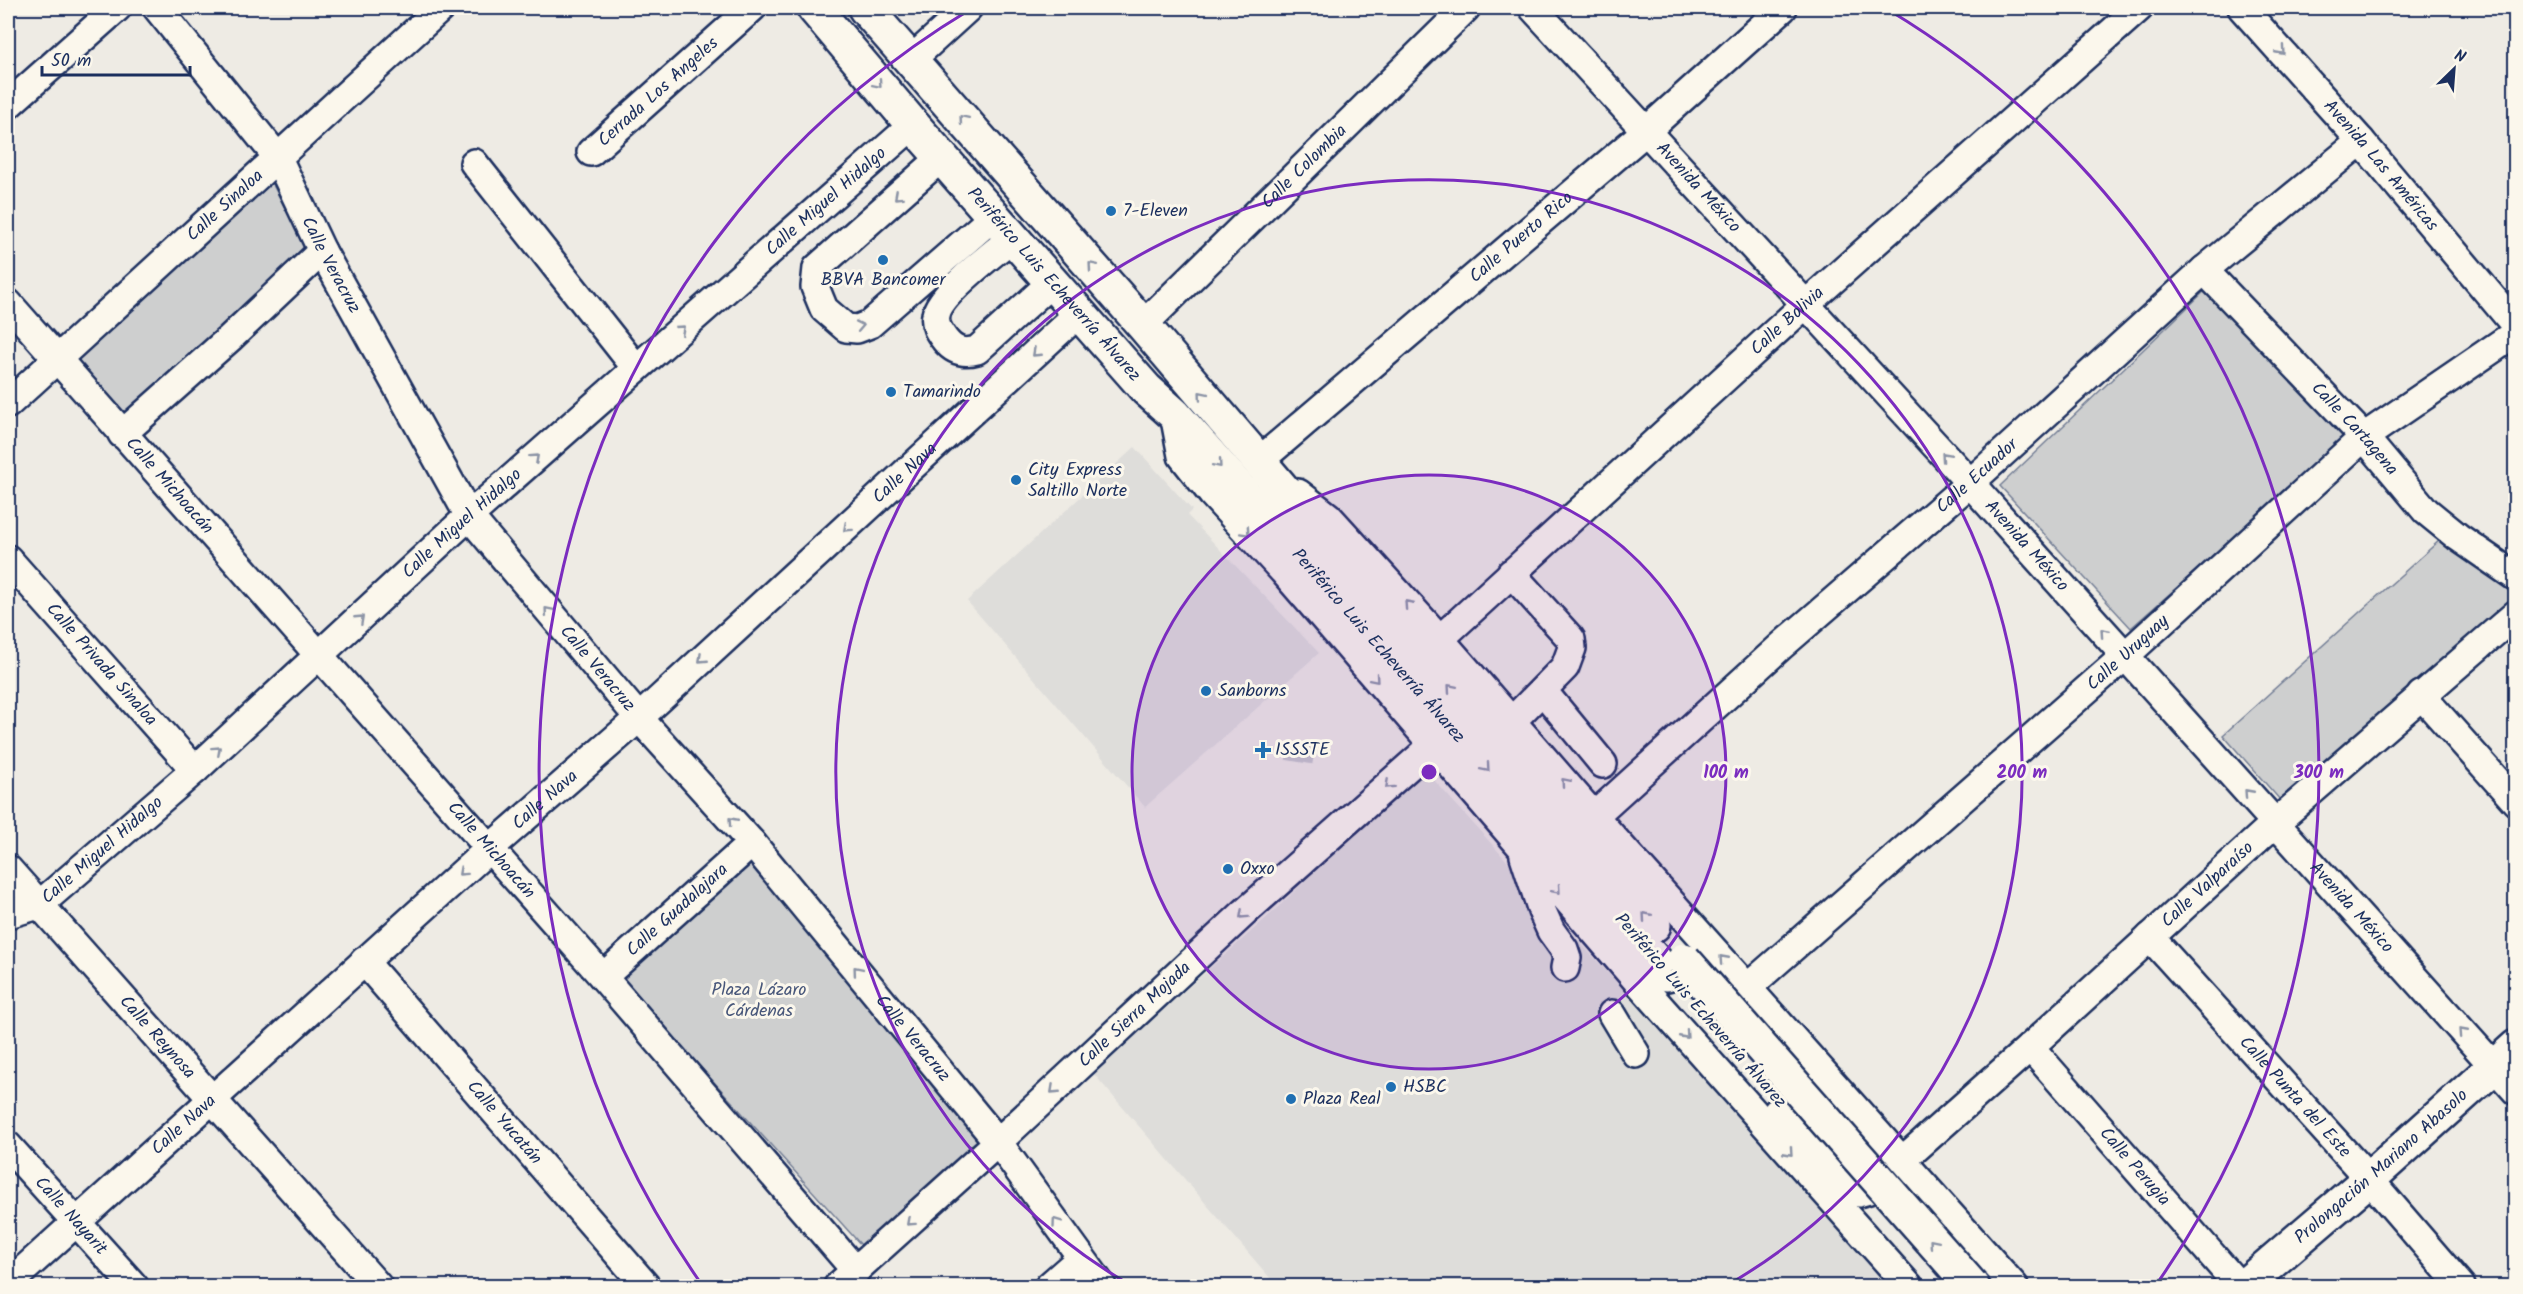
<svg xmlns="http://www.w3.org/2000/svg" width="2523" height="1294" font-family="Kalam,sans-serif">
<rect width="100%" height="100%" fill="#eeebe4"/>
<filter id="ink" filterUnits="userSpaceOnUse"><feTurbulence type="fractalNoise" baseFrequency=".0167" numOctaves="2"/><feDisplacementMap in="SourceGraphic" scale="12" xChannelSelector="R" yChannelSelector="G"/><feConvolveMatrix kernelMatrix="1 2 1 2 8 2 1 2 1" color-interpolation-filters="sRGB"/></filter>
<g filter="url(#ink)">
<path fill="#deddda" d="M1135 447 1192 510 1187 515 1319 653 1145 807 967 601Z
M1419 775H1426L1433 779 1890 1286H1277L1093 1073 1273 912 1412 778Z"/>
<path fill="#cecfcf" stroke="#747f96" stroke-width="1.5" d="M272 183 306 249 128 416 75 359Z
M2210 286 2349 435 2131 628 2000 486Z
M2440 540 2473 565 2515 588V596L2281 801 2223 735Z
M753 858 990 1131 862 1246 621 979Z"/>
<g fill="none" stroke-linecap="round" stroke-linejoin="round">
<path stroke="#c4c5c9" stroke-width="27" stroke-dasharray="27 14" stroke-linecap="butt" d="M1299 762 1302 744"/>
<defs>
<g id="minor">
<path id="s1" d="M157 8 278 158 322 251 469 516 639 718 752 843 998 1142 1102 1286"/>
<path id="s2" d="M1533 8 1970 483 2516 1091"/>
<path id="s3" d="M2242 8 2361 141 2516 326"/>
<path d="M911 60 968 8"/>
<path d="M8 105 117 8"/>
<path id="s4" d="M591 152 752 8"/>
<path d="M942 157 817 268 815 287 824 309 846 328 857 329 870 324 994 216"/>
<path d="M474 163 636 368"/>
<path d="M1013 237C995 252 939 294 936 315 934 325 939 332 945 340 954 351 963 354 977 350L1052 282"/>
<path id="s5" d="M2204 270 2364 437 2426 511 2458 537 2516 577"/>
<path id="s6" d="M8 303 603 977 856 1271"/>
<path id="s7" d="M1143 325 1466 8"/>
<path id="s8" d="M8 404 441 8"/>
<path d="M1174 414 1182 456 1212 494 1283 571 1638 982 1909 1286"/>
<path d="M122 434 230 338 322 251"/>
<path id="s9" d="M1258 462 1646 131 1783 8"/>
<path d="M1298 493 1329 517 1440 639 1594 816 2014 1286"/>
<path id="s10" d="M8 559 195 770"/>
<path d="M1511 573 1571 639 1572 648 1565 667 1512 721"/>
<path id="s11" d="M1440 639 1806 304 2139 8"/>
<path d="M1543 691 1603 764"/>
<path d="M2421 695 2516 802"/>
<path id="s12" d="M1594 816 1780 647 1970 483 2204 270 2361 141"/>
<path d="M1524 856 1542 911 1551 931 1564 949 1567 958 1565 968"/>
<path id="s13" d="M8 869 378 1286"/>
<path id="s14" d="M8 914 39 905 195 770 469 516 913 125"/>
<path id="s15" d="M2150 937 2369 1179 2461 1286"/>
<path id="s16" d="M364 961 646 1286"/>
<path id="s17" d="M603 977 752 843"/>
<path id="s18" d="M1748 987 2125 656 2364 437 2516 333"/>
<path d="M1612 1014 1636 1054"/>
<path id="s19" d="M2030 1047 2239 1286"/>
<path id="s20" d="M1777 1112 1845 1183 1858 1193 1869 1190 2030 1047 2275 823 2516 614"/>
<path id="s21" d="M8 1146 134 1286"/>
<path id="s22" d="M8 1284 489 849 639 718 1079 313"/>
<path id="s23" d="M838 1286 998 1142 1245 912 1432 746"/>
<path d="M1049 1286 1081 1258"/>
</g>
<g id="major">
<path id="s24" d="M2244 1286 2369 1179 2516 1047"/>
</g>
<g id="highway">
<path id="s25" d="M814 8 913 125 1079 313 1146 389 1174 414 1667 974"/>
<path d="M865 8 1143 325 1654 925"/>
</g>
</defs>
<use href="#minor" stroke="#1b2f5e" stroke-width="32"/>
<use href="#major" stroke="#1b2f5e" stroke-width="38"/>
<use href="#highway" stroke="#1b2f5e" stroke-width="38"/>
<use href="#minor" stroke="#fbf7ec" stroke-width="27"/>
<use href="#major" stroke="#fbf7ec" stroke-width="33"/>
<use href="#highway" stroke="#fbf7ec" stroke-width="33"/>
<defs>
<path id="highway-bridge" d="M1684 960 1972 1286"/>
</defs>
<use href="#highway-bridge" stroke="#1b2f5e" stroke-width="38" stroke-linecap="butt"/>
<use href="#highway-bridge" stroke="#fbf7ec" stroke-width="33"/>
</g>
<defs><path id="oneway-chevron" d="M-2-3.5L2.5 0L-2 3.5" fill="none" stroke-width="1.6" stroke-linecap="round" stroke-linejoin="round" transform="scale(1.5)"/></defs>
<g stroke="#8b93a5">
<use href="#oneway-chevron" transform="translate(2281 51) rotate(48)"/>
<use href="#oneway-chevron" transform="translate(878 84) rotate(49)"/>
<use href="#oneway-chevron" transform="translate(963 119) rotate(-131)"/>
<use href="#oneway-chevron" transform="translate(898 196) rotate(138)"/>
<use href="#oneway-chevron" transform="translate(1092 266) rotate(-131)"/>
<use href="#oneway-chevron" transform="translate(860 326) rotate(-11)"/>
<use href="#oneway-chevron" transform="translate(681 329) rotate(-41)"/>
<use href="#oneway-chevron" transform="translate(1036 353) rotate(137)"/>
<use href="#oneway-chevron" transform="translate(1202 395) rotate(-130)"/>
<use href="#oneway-chevron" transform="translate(1945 456) rotate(-132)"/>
<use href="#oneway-chevron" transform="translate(535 458) rotate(-42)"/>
<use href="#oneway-chevron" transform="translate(1218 464) rotate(49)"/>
<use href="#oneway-chevron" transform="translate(847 528) rotate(138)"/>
<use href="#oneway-chevron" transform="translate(1246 532) rotate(47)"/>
<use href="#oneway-chevron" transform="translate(1408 604) rotate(-132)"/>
<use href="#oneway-chevron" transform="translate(548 611) rotate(-130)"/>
<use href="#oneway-chevron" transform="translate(360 619) rotate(-43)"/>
<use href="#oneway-chevron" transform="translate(2104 632) rotate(-132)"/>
<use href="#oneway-chevron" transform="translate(702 659) rotate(137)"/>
<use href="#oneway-chevron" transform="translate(1375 679) rotate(49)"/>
<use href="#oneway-chevron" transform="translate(1451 688) rotate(-131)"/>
<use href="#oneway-chevron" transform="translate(217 750) rotate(-42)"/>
<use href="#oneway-chevron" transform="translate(1486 768) rotate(49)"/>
<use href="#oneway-chevron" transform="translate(1565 782) rotate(-131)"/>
<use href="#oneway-chevron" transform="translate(1389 785) rotate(138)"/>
<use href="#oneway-chevron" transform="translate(2248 793) rotate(-132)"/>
<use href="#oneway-chevron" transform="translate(732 821) rotate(-132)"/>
<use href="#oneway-chevron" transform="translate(462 872) rotate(138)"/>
<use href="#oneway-chevron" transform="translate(1557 890) rotate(49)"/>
<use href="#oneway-chevron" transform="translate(1243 915) rotate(138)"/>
<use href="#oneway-chevron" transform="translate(1646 916) rotate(-131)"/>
<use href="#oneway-chevron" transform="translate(1723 959) rotate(-132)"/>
<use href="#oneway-chevron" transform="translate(857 970) rotate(-130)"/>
<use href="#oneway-chevron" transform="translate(2462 1032) rotate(-132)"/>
<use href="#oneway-chevron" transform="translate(1685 1035) rotate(48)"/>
<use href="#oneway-chevron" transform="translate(1054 1090) rotate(137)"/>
<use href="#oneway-chevron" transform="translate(1789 1152) rotate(48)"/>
<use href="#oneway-chevron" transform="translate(910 1222) rotate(138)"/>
<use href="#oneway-chevron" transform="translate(1056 1222) rotate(-126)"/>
<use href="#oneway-chevron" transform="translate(1933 1243) rotate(-131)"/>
</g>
</g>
<circle cx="1429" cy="772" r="297" fill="#7b2cbf" fill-opacity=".12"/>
<g fill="none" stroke="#7b2cbf" stroke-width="3">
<circle cx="1429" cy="772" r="297"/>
<path d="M1132 1286A593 593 0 1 1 1726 1286"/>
<path d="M700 1282A890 890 0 0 1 971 9M1887 9A890 890 0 0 1 2158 1282"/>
</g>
<g fill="#1f6fb2" stroke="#fbf7ec" stroke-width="2">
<circle cx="1111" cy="211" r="6"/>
<circle cx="883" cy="260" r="6"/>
<circle cx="891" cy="392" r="6"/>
<circle cx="1016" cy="480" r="6"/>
<circle cx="1206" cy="691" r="6"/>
<path d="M1260 741h6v6h6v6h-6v6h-6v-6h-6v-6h6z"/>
<circle cx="1228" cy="869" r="6"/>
<circle cx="1391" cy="1087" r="6"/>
<circle cx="1291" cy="1099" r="6"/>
</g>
<g text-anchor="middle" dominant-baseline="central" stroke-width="6" stroke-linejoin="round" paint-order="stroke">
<g font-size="18" fill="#1b2f5e" stroke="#fbf7ec">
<text stroke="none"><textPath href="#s4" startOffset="90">Cerrada Los Angeles</textPath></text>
<text stroke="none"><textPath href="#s7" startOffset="226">Calle Colombia</textPath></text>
<text stroke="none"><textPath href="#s3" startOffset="210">Avenida Las Américas</textPath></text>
<text stroke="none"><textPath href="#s2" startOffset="244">Avenida México</textPath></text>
<text stroke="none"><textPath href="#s14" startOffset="1088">Calle Miguel Hidalgo</textPath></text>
<text stroke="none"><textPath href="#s8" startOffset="294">Calle Sinaloa</textPath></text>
<text stroke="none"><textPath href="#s9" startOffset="346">Calle Puerto Rico</textPath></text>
<text stroke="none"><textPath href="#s1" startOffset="312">Calle Veracruz</textPath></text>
<text stroke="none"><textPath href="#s25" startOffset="366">Periférico Luis Echeverría Álvarez</textPath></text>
<text stroke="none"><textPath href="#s11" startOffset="471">Calle Bolivia</textPath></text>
<text stroke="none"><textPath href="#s5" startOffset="219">Calle Cartagena</textPath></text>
<text stroke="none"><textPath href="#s22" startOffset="1209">Calle Nava</textPath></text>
<text stroke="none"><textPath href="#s12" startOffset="512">Calle Ecuador</textPath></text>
<text stroke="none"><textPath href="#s6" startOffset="244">Calle Michoacán</textPath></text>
<text stroke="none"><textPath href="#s14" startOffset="602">Calle Miguel Hidalgo</textPath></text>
<text stroke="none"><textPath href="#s2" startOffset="730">Avenida México</textPath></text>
<text stroke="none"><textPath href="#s25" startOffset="852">Periférico Luis Echeverría Álvarez</textPath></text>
<text stroke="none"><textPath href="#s18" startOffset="506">Calle Uruguay</textPath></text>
<text stroke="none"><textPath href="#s10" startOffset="141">Calle Privada Sinaloa</textPath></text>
<text stroke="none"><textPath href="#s1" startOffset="798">Calle Veracruz</textPath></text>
<text stroke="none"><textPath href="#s22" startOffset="723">Calle Nava</textPath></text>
<text stroke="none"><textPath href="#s14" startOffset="116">Calle Miguel Hidalgo</textPath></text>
<text stroke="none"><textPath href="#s6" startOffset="730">Calle Michoacán</textPath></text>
<text stroke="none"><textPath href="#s20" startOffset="582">Calle Valparaíso</textPath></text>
<text stroke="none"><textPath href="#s2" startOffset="1216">Avenida México</textPath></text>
<text stroke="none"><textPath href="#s17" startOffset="100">Calle Guadalajara</textPath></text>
<text transform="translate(1700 1011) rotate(49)">Periférico Luis Echeverría Álvarez</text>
<text stroke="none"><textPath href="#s23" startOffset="402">Calle Sierra Mojada</textPath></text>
<text stroke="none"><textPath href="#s13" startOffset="225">Calle Reynosa</textPath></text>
<text stroke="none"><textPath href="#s1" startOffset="1284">Calle Veracruz</textPath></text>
<text stroke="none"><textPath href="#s15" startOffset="216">Calle Punta del Este</textPath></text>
<text stroke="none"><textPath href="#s16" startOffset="214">Calle Yucatán</textPath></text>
<text stroke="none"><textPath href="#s22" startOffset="237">Calle Nava</textPath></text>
<text stroke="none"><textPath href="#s19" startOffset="159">Calle Perugia</textPath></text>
<text stroke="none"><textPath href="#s24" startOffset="182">Prolongación Mariano Abasolo</textPath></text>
<text stroke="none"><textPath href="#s21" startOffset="94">Calle Nayarit</textPath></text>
</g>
<g font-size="18" fill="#1b2f5e" stroke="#fbf7ec" text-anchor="start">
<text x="1123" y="211">7-Eleven</text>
<text x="883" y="280" text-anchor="middle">BBVA Bancomer</text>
<text x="903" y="392">Tamarindo</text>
<text x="1028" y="470">City Express<tspan x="1028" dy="21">Saltillo Norte</tspan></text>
<text x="1218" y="691">Sanborns</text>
<text x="1275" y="750">ISSSTE</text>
<text x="1240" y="869">Oxxo</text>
<text x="1403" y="1087">HSBC</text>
<text x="1303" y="1099">Plaza Real</text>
</g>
<g font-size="18" fill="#48577a" stroke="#fbf7ec">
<text x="759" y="990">Plaza Lázaro<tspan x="759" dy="21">Cárdenas</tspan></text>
</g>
</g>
<circle cx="1429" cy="772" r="9" fill="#7b2cbf" stroke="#fbf7ec" stroke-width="3"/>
<g font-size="18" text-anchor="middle" font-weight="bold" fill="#7b2cbf" stroke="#fbf7ec" stroke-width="6" stroke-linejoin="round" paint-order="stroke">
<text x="1726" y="778">100 m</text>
<text x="2022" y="778">200 m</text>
<text x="2319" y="778">300 m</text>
</g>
<rect width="2523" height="1294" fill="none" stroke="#fbf7ec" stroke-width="30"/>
<rect x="15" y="15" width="2493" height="1264" fill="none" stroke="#1b2f5e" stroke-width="2" filter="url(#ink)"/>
<g transform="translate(2454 69) rotate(25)" stroke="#fbf7ec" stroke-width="4.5" paint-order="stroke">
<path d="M0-4.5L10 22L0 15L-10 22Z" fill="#1b2f5e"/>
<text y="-9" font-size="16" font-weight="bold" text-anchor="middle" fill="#1b2f5e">N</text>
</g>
<path d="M42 66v9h148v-9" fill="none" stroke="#1b2f5e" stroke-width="3"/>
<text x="51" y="66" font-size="18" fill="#1b2f5e" stroke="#fbf7ec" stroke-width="4.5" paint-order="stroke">50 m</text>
</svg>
